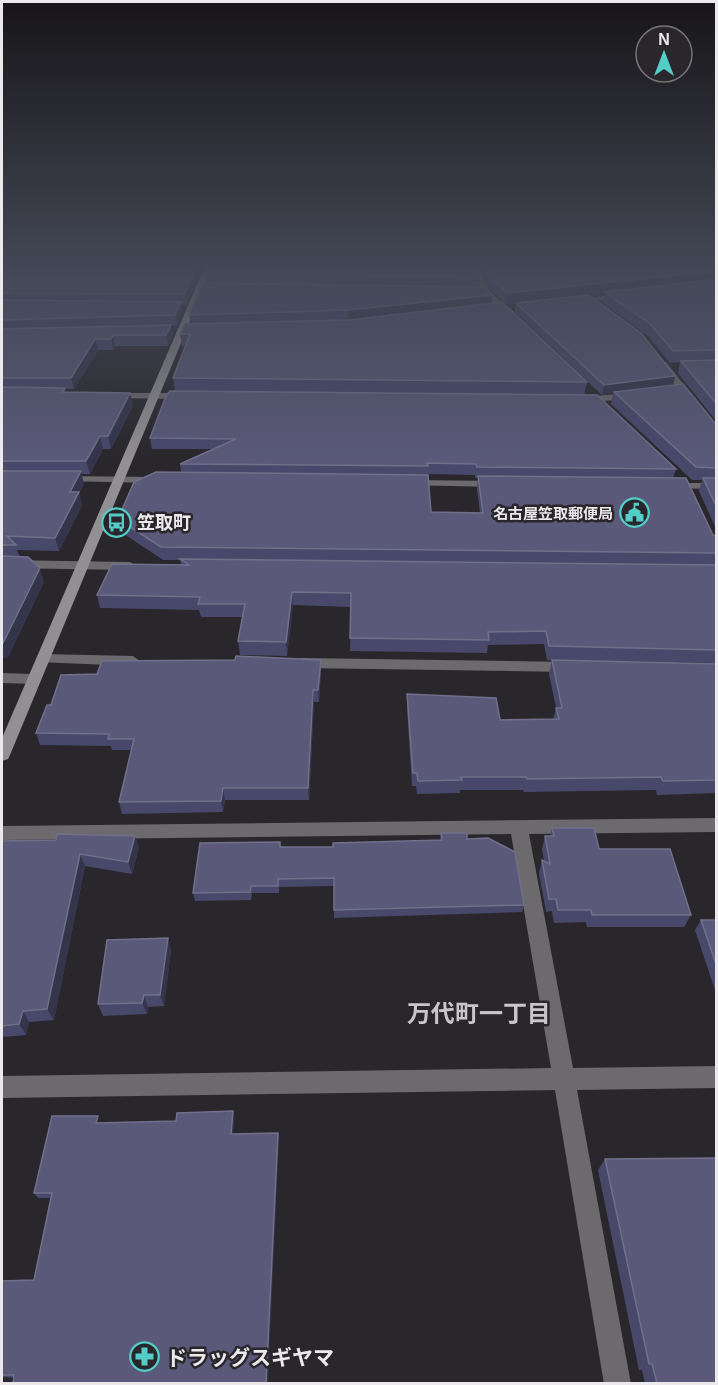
<svg xmlns="http://www.w3.org/2000/svg" width="718" height="1385" font-family="Helvetica,'Noto Sans JP',sans-serif">
<rect width="100%" height="100%" fill="#29272b"/>
<g fill="none" stroke-linecap="round" stroke-linejoin="round">
<path fill="#6c6a6c" fill-rule="evenodd" d="M470 266H478L490 292 515 313V317H509L484 295Z
M624 293H627V297L576 303 572 301Z
M660 362H666L716 425V434L712 433 660 366Z
M109 393H184L189 396 184 399 112 398 109 397Z
M631 393 636 396 634 398 583 403 578 400 583 397Z
M64 476 157 477 163 480 157 483 60 481V477Z
M409 480 496 481 502 484 496 487 405 485 403 483Z
M670 483H716V489L666 488V484Z
M2 560 130 562 136 566 130 570 2 568Z
M43 654 133 656 140 661 133 666 38 662 36 659 38 656Z
M301 658 571 662 578 667 571 672 301 668 294 663Z
M2 673 34 674 41 679 34 684 2 683Z
M716 818V832L529 834 573 1068 716 1066V1088L577 1090 631 1384H604L555 1090 2 1098V1076L551 1068 511 834 2 840V826Z"/>
<path fill="#929092" fill-rule="evenodd" d="M205 266H213L10 755 8 759 2 761V738Z"/>
</g>
<path fill="#48486b" fill-rule="evenodd" d="M2 266H204L186 305H181L182 313 177 326H171L173 336 168 346H115L113 350H98L74 389H65L66 392 133 405 111 449H103L90 474H81L84 484 79 493 82 505 59 551 17 550 20 557 44 582 8 657 2 659Z
M479 266H717V422L678 373 680 362 670 363 648 336 603 303 605 293 506 304 492 291Z
M206 274 479 278V287L493 295 492 303 587 382 584 395 676 469 673 478 713 535 717 537V663L547 660 544 644 488 645 487 653 350 651 351 607 293 605 287 656 240 655 238 641 242 617H201L199 610 100 608 97 595 181 565 180 560H163L124 534 121 521 181 473 180 464 212 449H152L150 438 175 391 173 378 185 346H182L180 334 191 324 189 315 207 283ZM427 474 475 475V478H478L477 489 480 513 431 512Z
M516 303 675 376 673 385 714 422 717 423V531L699 491 702 480H692L611 404 613 393 602 395 515 312Z
M321 660V672L319 702H314L309 800H225L223 812 122 814 119 802 131 750H112L111 746 40 745 36 733 51 705 97 674Z
M552 660 717 664V793L657 795 656 790 524 792 523 790H460V793L417 794 416 786H412L407 708V694L500 720 553 719 556 708 549 674Z
M552 828 599 849 691 915 684 927H587L586 922 554 923 552 911 546 912 539 873 542 860 544 861 542 849 545 836H550Z
M441 833 467 839 524 905 522 912 334 918V886L279 887V893H252L251 900 195 901 193 893 280 842 281 847H333L440 840Z
M135 836 139 848 132 874 85 866 54 1020 29 1022 26 1035 2 1037V841L56 840Z
M701 920H717V996L695 930Z
M168 938 171 950 164 1006 148 1007 147 1014 103 1016 98 1004Z
M234 1117 233 1134 279 1138 14 1378 2 1377V1281L34 1280 51 1198H38L34 1193 101 1122V1123L176 1121Z
M605 1159 717 1383H645L642 1370H639L598 1170Z"/>
<path fill="#34344b" d="M198 266H204L186 305 184 294Z
M717 271 716 281 506 304 507 293Z
M493 295 492 305 349 321V310Z
M181 302 182 313 177 326 175 315Z
M171 325 173 336 168 346 166 335Z
M113 335 115 346 113 350 111 339Z
M95 339 98 350 74 389 71 378Z
M675 376 673 386 614 392 613 393 602 395 604 385Z
M130 393 133 405 111 449 108 436Z
M100 436 103 449 90 474 86 461Z
M81 471 84 484 79 493 82 505 59 551 55 538 70 492Z
M40 568 44 582 8 657 2 659V644Z
M292 592 293 605 287 656 286 642Z
M321 660V672L319 702 318 690Z
M313 690 314 702 309 800 308 788Z
M223 788 225 800 223 812 221 801Z
M135 836 139 848 132 874 128 862Z
M80 854 85 866 54 1020 47 1009Z
M168 938 171 950 164 1006 160 995Z
M144 995 148 1007 147 1014 142 1003Z
M23 1011 29 1022 26 1035 19 1024Z
M233 1111 234 1117 233 1140 231 1134Z
M278 1133 279 1138 268 1383H266Z"/>
<path fill="#5a5979" stroke="#70708b" stroke-width="1.5" d="M2 266H198L184 294 2 293Z
M210 266H474L479 278 206 274Z
M485 266H717V271L507 293 493 280Z
M717 279V350L673 351 650 324 605 292Z
M203 283 485 287 493 295 349 310 189 315Z
M589 295 641 333 675 376 604 385 516 303Z
M2 300 181 302 175 315 2 320Z
M502 302 587 382 173 378 190 334H180L185 324 349 320Z
M171 325 166 335H113L111 339H95L71 378H2V329Z
M717 360V405L681 361Z
M683 384 714 422 717 423V468L696 467 614 392Z
M2 387 65 388 62 392 130 393 108 436H100L86 461H2Z
M170 391 597 395 676 469 477 467 476 464 427 463 428 466 180 464 236 439 150 438 166 396Z
M2 471H81L70 492H79L55 538 7 536 16 545H2Z
M156 472 428 475 431 512 483 513 478 476 686 478 713 535 717 537V553L161 547 121 521V512L134 482Z
M703 478H717V508Z
M2 556 28 557 40 568 3 643 2 644Z
M180 559 717 565V650L549 646 546 631 488 632 489 640 350 638 351 593 292 592 286 642 238 641 245 604H198L200 597 97 595 112 564 189 565Z
M236 656 321 660 318 690H313L308 788H223L221 801 119 802 134 739H108L109 734 36 733 47 705H51L61 675 97 674 102 661 235 660Z
M552 660 717 664V780L663 781 661 777 527 779 526 777H461L462 780 418 781 417 773H413L407 694 496 698 500 720 559 719 556 708H562Z
M552 828H594L599 849H670L691 915H592L591 910H558L556 899H549L542 860 550 864 545 836H554Z
M441 833H467V839L488 838 515 852 524 905 334 910V878L278 879V886H251L250 892 193 893 200 843 280 842V847H333V843L442 840Z
M57 834 135 836 128 862 80 854 47 1009 23 1011 19 1024 2 1026V841L56 840Z
M701 920H717V967Z
M168 938 160 995H144L142 1003 98 1004 107 940Z
M233 1111 231 1134 278 1133 266 1383H13L14 1375H2V1281L34 1280 52 1193H34L52 1116H98L96 1123 176 1121 177 1113Z
M717 1158V1383H657L652 1364H649L605 1159Z"/>
<linearGradient id="sky" x2="0" y2="1"><stop stop-color="#171518"/><stop offset="0.58" stop-color="#434755"/><stop offset="1" stop-color="#434755" stop-opacity="0"/></linearGradient>
<rect width="718" height="460" fill="url(#sky)"/>
<defs>
<symbol id="civic-ring" viewBox="-11 -11 22 22"><circle r="9.5" fill="#29272b" stroke="#54cdc7" stroke-width="1.5"/><path d="M-.6-6.5H3V-4.5H.6V-3L4-1V1h2V6H-6V1h2V-1L-.6-3ZM-1.2 2.5V6h2.4V2.5Z" fill="#54cdc7"/></symbol>
<symbol id="bus-ring" viewBox="-11 -11 22 22"><circle r="9.5" fill="#29272b" stroke="#54cdc7" stroke-width="1.5"/><path d="M-5-6H5V4H4V6H2V4H-2V6H-4V4H-5ZM-3.5-4V0h7V-4ZM-3.5 1.2v1.5H-2V1.2ZM2 1.2v1.5H3.5V1.2Z" fill="#54cdc7"/></symbol>
<symbol id="pharmacy-ring" viewBox="-11 -11 22 22"><circle r="9.5" fill="#29272b" stroke="#54cdc7" stroke-width="1.5"/><path d="M-2-6h4v4h4v4h-4v4h-4v-4h-4v-4h4Z" fill="#54cdc7"/></symbol>
</defs>
<g fill-rule="evenodd">
<use href="#civic-ring" x="618" y="496" width="33" height="33"/>
<use href="#bus-ring" x="100" y="506" width="33" height="33"/>
<use href="#pharmacy-ring" x="128" y="1340" width="33" height="33"/>
</g>
<g text-anchor="middle" dominant-baseline="central" stroke-width="5" stroke-linejoin="round" paint-order="stroke">
<g font-size="15" font-weight="bold" fill="#ebe9ec" stroke="#29272b" text-anchor="end">
<text x="613" y="513">名古屋笠取郵便局</text>
</g>
<g font-size="18" font-weight="bold" fill="#ebe9ec" stroke="#29272b" text-anchor="start">
<text x="137" y="523">笠取町</text>
</g>
<g font-size="21" font-weight="bold" fill="#ebe9ec" stroke="#29272b" text-anchor="start">
<text x="166" y="1357">ドラッグスギヤマ</text>
</g>
<g font-size="24" font-weight="bold" fill="#c8c6cb" stroke="#29272b">
<text x="479" y="1013">万代町一丁目</text>
</g>
</g>
<rect width="718" height="1385" fill="none" stroke="#ebe9ec" stroke-width="6"/>
<g transform="translate(664 54)"><circle r="28" fill="#29272b" stroke="#777578" stroke-width="1.5"/>
<path d="M0-4.5L10 22L0 15L-10 22Z" fill="#54cdc7"/>
<text y="-9" font-size="16" font-weight="bold" text-anchor="middle" fill="#ebe9ec">N</text>
</g>
</svg>
